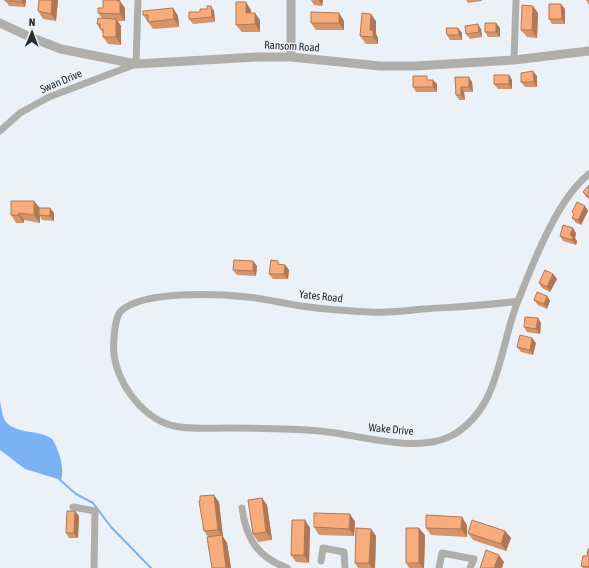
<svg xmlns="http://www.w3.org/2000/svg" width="589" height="568" font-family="'Asap Condensed',sans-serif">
<rect width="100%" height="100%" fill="#ecf1f7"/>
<path fill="#7bb2f3" d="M0 401C1 406 2 414 4 419 14 436 40 428 53 440 59 451 65 468 61 480L25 469 0 450Z"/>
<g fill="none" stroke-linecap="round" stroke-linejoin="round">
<path stroke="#7bb2f3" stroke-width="2" d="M59 479 76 494 93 503 111 527 151 568"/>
<path stroke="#afaeab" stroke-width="7" d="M514 60 516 0
M0 131 20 113 49 97 136 64 138 0
M518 301C486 306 454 307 422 309 405 311 388 313 371 312 351 311 330 310 309 307 289 305 268 299 248 297 218 294 143 290 121 311 114 318 113 345 114 355 118 383 140 414 167 424 182 430 212 428 229 428 259 428 289 428 319 431 359 434 416 455 453 435 501 407 499 347 518 301 533 263 557 199 589 174
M73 507 95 511 94 568
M242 508C246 538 257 557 287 568
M321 561 323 548 344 552 345 568
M439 568 442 553 474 559 470 568"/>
<path stroke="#afaeab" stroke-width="9" d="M0 23 30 37 61 49 136 64 257 57H291L380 66H415L514 60 589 51
M291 57V0"/>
</g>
<path fill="#d5946a" d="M5 0H26L25 7 9 6Z
M39 0H58L56 21 43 19 38 11Z
M103 0H119L125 8V21H118L121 26V45L108 44 103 37V33L97 24 102 18 98 13 103 8Z
M311 0H323L322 6 314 5Z
M466 0H482V1L468 3Z
M586 0H589V5Z
M173 8 178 16 179 27 153 29 143 15Z
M565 9V24H552L549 19Z
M251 10V13L260 20V32H242L236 25Z
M214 11 215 22 193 24 189 19Z
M339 13 344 21V30H316L311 23Z
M538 13 537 38 527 37 521 30Z
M376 21V34L378 38V44H366L360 36Z
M496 23 500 28V37H488L485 32Z
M458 28 462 33V40H450L447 35Z
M481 29 482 37 470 39 466 34Z
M509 75 512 80V89H498L494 84Z
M537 76V87H525L521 82Z
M455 77 472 82 473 92H464L465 100H459L456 95Z
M429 80 437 84V92H416L413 87Z
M589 185V199L586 197 583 192Z
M11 201 39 208H50L54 213V221L42 220 40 216V223L24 220V223H16L11 215Z
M585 206 588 211 581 225 576 223 572 218 574 215 572 212Z
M576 233 575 238 577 241 576 245 563 241 560 236Z
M253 261 257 266 256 276 237 275 233 270Z
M285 265 289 270 288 279H273L269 274Z
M553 274 557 279 550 292 542 288 539 283Z
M547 296 550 301 547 309 538 305 534 300Z
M541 323 540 334 527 332 524 327Z
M536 343 533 355 521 352 517 347Z
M262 498 267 505 272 540 258 542 253 534Z
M200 501 219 502 223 537 227 543 231 568H212L208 537 204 531Z
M75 511 79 516 78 538H69L66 533Z
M350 514 355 522 354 536 319 535 314 527Z
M305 520 310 528 309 563 296 562 291 555Z
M467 525V537L431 535 426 528Z
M371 529 376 536 375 568H358L355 563Z
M505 531 511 538 506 551 473 540 468 533Z
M425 535 424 568H409L406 563Z
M589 549V568H583L581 566 587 556Z"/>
<path fill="#ae7856" d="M22 0H26L25 7 22 2Z
M52 0H58L56 21 51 14Z
M117 0H119L125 8V21L120 14Z
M319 0H323L322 6 319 1Z
M246 2 251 10 252 20 246 13Z
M561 4 565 9V24L562 19Z
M211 6 214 11 215 22 212 17Z
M533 6 538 13 537 38 532 30Z
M173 8 178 16 179 27 174 19Z
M255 13 260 20V32L255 24Z
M339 13 344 21V30L339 23Z
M371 14 376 21V34L378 38V44L373 37 370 30Z
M116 19 121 26V45L116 37Z
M496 23 500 28V37L496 32Z
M478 24 481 29 482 37 479 32Z
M458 28 462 33V40L459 35Z
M533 71 537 76V87L534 82Z
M509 75 512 80V89L509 84Z
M469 77 472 82 473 92 469 87Z
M433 80 437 84V92L433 87Z
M461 87 464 92 465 100 461 95Z
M34 201 40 208V223L34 215Z
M585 206 588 211 581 225 578 220Z
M50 208 54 213V221L50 216Z
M19 213 24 220V223L18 215Z
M573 228 576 233 575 238 577 241 576 245 572 240 570 235Z
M253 261 257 266 256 276 253 271Z
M285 265 289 270 288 279 284 274Z
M553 274 557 279 550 292 547 287Z
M547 296 550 301 547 309 544 304Z
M538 318 541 323 540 334 536 329Z
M532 338 536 343 533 355 530 350Z
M214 495 219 502 223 537 218 530Z
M262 498 267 505 272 540 266 532Z
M75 511 79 516 78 538 74 533Z
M350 514 355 522 354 536 349 529Z
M462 517 467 525V537L461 529Z
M305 520 310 528 309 563 304 555Z
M419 528 425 535 424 568H423L419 563Z
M371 529 376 536 375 568H372L369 563Z
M505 531 511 538 506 551 501 544Z
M222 535 227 543 231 568H226Z
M499 555 504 562 502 568H494Z"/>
<path fill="#f8ac7b" stroke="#ae7856" d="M5 0H22V2L5 1Z
M39 0H52L51 14 38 11Z
M103 0H117V1H120V14L98 13V8H103Z
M236 2H246V13H255V24L236 25Z
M549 4H561L562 19H549Z
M522 5 533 6 532 30H521Z
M207 6H211L212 17 189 19V12H200V9H207Z
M173 8 174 19 148 22V15H143V11Z
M311 12 339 13V23H311Z
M362 13 371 14 370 30H373V37L360 36Z
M98 18 116 19V37H103V29H100V24H97Z
M485 23H496V32H485Z
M478 24 479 32 466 34 465 26Z
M446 28H458L459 35H447Z
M533 71 534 82H521V73Z
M494 75H509V84H494Z
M413 76H427V80H433V87H413Z
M455 77H469V87H461V95H456Z
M589 185V197L583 192Z
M11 201H34V215L19 213 18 215H11Z
M577 202 585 206 578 220 572 218 574 214 572 212Z
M39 208H50V216L39 215Z
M563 225 573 228 570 235 573 236 572 240 560 236Z
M234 260 253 261V271L233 270Z
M271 260 278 261V264L285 265 284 274H269Z
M545 270 553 274 547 287 539 283Z
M537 292 547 296 544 304 534 300Z
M525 317 538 318 536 329 524 327Z
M520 335 532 338 530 350 517 347Z
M214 495 218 530 204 531 199 501H200V496Z
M262 498 266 532 253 534 248 500Z
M67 511H75L74 533H66Z
M314 513 350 514 349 529 314 527Z
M426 515 462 517 461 529 426 528Z
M292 520H305L304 555H291Z
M472 520 505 531 501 544 468 533Z
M356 528 371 529 369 563H355Z
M406 528H419V563H406Z
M222 535 226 568H212L207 537Z
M588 549H589V567L581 566 583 556H587Z
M486 550 499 555 494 568H480Z"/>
<g text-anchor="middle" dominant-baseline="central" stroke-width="3" stroke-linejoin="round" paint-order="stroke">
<g font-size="11" fill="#282a2c" stroke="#ecf1f7">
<text transform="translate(292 46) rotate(3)">Ransom Road</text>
<text transform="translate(61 81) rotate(-23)">Swan Drive</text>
<text transform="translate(321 296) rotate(6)">Yates Road</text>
<text transform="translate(391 429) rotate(5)">Wake Drive</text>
</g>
</g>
<g transform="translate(32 32) rotate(1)" stroke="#ecf1f7" stroke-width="3" paint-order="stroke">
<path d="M0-3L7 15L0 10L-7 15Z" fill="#282a2c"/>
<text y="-6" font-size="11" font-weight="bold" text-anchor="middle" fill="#282a2c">N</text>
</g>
</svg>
